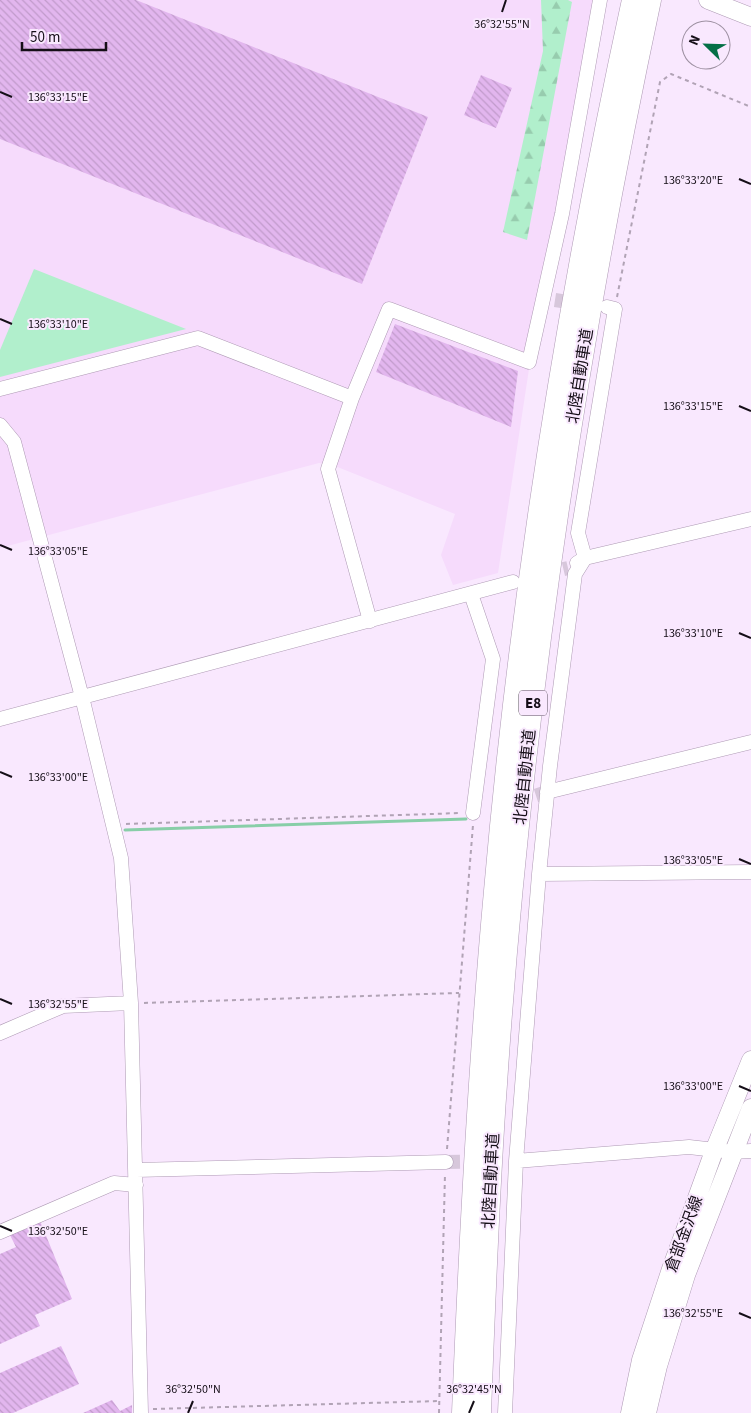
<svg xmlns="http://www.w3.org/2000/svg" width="751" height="1413" font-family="'Source Sans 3','Noto Sans JP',sans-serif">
<defs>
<pattern id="forest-firs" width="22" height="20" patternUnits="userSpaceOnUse" patternTransform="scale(1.25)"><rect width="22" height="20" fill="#b1efcc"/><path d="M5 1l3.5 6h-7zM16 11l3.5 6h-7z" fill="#97ccae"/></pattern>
<pattern id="building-back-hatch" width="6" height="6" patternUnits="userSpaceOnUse" patternTransform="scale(1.25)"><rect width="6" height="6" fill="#e2b6ee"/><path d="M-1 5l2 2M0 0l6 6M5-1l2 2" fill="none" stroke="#c19bcb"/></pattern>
</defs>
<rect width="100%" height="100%" fill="#f9e8fe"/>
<path fill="#f6dbfc" d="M0 0H598L529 355V369L498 573 453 585 441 555 455 514 335 466 319 463 0 548Z"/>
<path fill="#b1efcc" d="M34 269 186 329 0 377V350Z"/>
<path fill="url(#forest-firs)" d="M541 0H568L572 2 527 240 503 232 543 51Z"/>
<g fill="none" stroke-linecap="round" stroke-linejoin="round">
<path stroke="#88cea8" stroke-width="3" d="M125 830 466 819"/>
</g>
<path fill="url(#building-back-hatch)" d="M0 0H136L428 117 362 284 0 139Z
M481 75 512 88 496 128 464 115Z
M395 324 518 371 511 427 376 372Z
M40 1221 72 1299 35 1315 40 1326 0 1344V1254L16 1247 9 1233Z
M61 1346 79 1384 13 1413H0V1373Z
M112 1400 120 1411 132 1405V1413H83Z"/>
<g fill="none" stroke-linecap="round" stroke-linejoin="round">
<path stroke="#d7c7db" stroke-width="14" stroke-dasharray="14 7" stroke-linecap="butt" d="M555 300 581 304
M543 574 568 568
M516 802 547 792
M446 1162 516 1161"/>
<defs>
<path id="minor" d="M0 389 198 338 352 398
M0 425 14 442 82 697 121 858 131 1003 141 1413
M577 563 585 558 751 519
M471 594 493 659 473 813
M370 621 328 469 352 398 389 309 529 362 562 214 600 0
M0 719 513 582
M547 792 751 742
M539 874 751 872
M0 1033 63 1006 131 1003
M516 1161 689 1147 733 1152 751 1151
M136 1170 446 1162
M0 1232 114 1183 136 1185
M505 1413 516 1161 539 874 550 766 575 574 585 558 578 533 615 309 607 307"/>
<path id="major" d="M708 0 751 17
M630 1413 641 1360 671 1269 714 1151 751 1060
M647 1413 658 1366 686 1275 751 1108"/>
<path id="highway" d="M462 1413C469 1239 478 1065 494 891 520 592 568 294 632 0
M481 1413C485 1303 489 1194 497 1084 521 720 575 357 651 0"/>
</defs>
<use href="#minor" stroke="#ae9ab4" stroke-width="15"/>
<use href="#major" stroke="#ae9ab4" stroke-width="19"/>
<use href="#highway" stroke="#ae9ab4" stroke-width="21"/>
<path stroke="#b1a3b5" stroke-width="2" stroke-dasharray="4 4" stroke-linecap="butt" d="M617 297 660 82 671 74 751 107
M126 824 461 813
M144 1003 459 993
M447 1149 473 825
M153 1409 440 1401
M439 1413 445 1174"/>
<use href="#minor" stroke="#fff" stroke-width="14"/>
<use href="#major" stroke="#fff" stroke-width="18"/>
<use href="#highway" stroke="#fff" stroke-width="20"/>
</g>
<path fill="none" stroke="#150e17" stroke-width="2" d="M502 12 506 0M0 92 12 97M739 179 751 184M0 319 12 324M739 406 751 411M0 545 12 550M739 633 751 638M0 772 12 777M739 859 751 864M0 999 12 1004M739 1086 751 1091M0 1226 12 1231M739 1313 751 1318M188 1413 193 1401M469 1413 474 1401"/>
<g text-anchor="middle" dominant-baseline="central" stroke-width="4" stroke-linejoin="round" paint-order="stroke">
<rect fill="#f9e8fe" stroke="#594f5c" stroke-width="1" x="519" y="690.5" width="28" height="25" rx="4"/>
<g font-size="15" font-weight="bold" fill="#150e17">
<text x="533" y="703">E8</text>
</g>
<g font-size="16" fill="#150e17" stroke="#f9e8fe">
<text transform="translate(580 376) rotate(-81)">北陸自動車道</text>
<text transform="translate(525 777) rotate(-84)">北陸自動車道</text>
<text transform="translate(491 1181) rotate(-87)">北陸自動車道</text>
<text transform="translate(684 1234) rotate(-70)">倉部金沢線</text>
</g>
</g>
<g font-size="12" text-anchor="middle" fill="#150e17" stroke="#f9e8fe" stroke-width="4" stroke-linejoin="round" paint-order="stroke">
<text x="502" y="28">36°32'55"N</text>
<text x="58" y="101">136°33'15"E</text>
<text x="693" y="184">136°33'20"E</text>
<text x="58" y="328">136°33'10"E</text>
<text x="693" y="410">136°33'15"E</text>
<text x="58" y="555">136°33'05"E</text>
<text x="693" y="637">136°33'10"E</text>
<text x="58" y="781">136°33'00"E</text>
<text x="693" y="864">136°33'05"E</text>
<text x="58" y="1008">136°32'55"E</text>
<text x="693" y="1090">136°33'00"E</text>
<text x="58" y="1235">136°32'50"E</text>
<text x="693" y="1317">136°32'55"E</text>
<text x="193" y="1393">36°32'50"N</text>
<text x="474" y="1393">36°32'45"N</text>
</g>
<g transform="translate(706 45) rotate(293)"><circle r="24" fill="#f9e8fe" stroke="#9e91a2"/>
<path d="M0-4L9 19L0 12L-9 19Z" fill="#046f46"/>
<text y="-8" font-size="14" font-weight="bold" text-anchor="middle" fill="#150e17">N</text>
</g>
<path d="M22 42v8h84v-8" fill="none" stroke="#150e17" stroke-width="2.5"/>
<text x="30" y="42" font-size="15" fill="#150e17" stroke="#f9e8fe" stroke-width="4" paint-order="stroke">50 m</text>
</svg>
